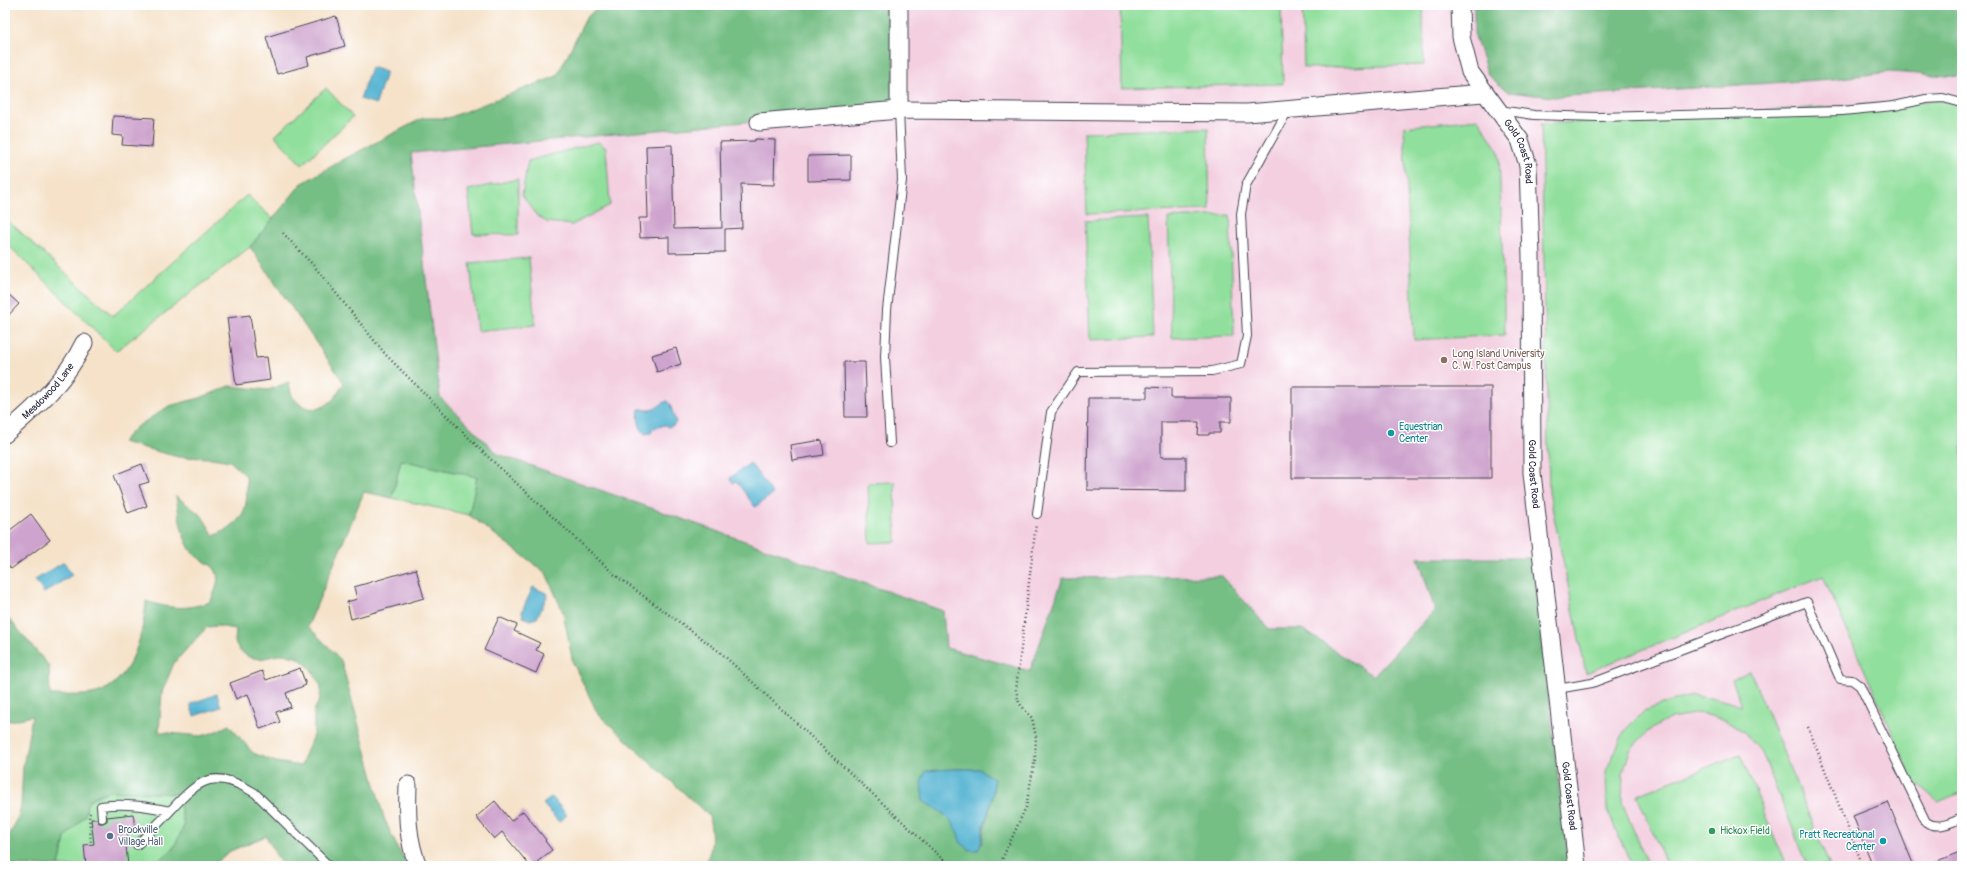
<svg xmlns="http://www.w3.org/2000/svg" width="1967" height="871" font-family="Pangolin,sans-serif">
<rect width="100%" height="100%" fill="#fff"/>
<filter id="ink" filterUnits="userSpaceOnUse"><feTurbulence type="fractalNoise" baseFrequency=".025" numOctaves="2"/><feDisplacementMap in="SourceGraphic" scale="8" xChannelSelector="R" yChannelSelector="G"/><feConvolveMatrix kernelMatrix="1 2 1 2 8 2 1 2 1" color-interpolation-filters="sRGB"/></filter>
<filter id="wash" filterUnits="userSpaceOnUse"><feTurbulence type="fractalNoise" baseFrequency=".012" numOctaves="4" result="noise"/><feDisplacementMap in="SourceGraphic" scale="16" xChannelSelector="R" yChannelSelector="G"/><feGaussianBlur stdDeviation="0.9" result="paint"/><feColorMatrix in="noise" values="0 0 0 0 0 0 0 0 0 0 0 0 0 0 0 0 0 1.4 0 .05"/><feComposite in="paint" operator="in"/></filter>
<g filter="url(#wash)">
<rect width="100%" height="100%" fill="#f5e2c9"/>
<path fill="#f3cfe0" d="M906 5H1962V866H912L852 812 946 648 943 611 498 454 440 396 410 153 895 108 909 110Z"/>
<path fill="#91df9c" stroke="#5a806c" d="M1120 5H1281L1283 84 1122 88Z
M1302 5H1423L1424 65 1304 68Z
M326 88 353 117 302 165 275 136Z
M1962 99V792L1938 802 1913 780 1823 576 1586 673 1549 492 1541 124Z
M1478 119 1499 152 1505 335 1414 340 1404 127Z
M1208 128 1210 210 1087 214 1084 132Z
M598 142 606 148 610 205 572 225 547 222 537 216 522 195 528 161Z
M518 179V235L473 234 468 190Z
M247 195 273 219 250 247 116 351 5 242V218L113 316Z
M1230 215 1234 336 1172 338 1168 218Z
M1148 218 1153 337 1090 340 1085 221Z
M529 258 535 325 477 331 470 263Z
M401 460 477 477 469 515 392 498Z
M895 482 896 542 870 543 868 483Z
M1750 671 1830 866H1808L1762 753 1744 732 1725 720 1700 713 1671 718 1648 731 1630 750 1623 773 1622 802 1648 866H1632L1607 810 1606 771 1625 730 1644 711 1674 700 1693 696 1718 699 1742 706 1732 680Z
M1740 754 1786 866H1667L1637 795Z
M108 791 178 794 184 826 173 849 152 866H59L65 838 84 816 87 804 92 798Z"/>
<path fill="#74be84" stroke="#4b7060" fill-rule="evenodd" d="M600 5H892L895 108 411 153 440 397 498 454 943 611 946 648 1030 671 1063 578 1222 576 1269 629H1302L1373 676 1435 610 1418 558H1533L1564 831 1571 866H701C715 854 712 833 709 816L598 714 573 663 563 612 546 573 469 515 477 477 401 460 392 498 364 492 308 626 341 660 384 818 398 849 409 866H282L266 836 228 852 213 866H152L173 849 184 826 178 794 108 791 92 798 87 804 85 816 65 838 59 866H5V840L8 838 18 818 21 805 23 767 32 716 5 722V614L49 666 50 695C64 695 90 697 102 691 133 677 144 632 146 601 170 609 186 610 210 602 216 590 224 573 209 564 202 560 194 556 190 549 180 533 179 513 176 496L202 516 214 536C245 521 249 510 246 476L230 461 212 458 178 457 122 442 135 428 169 406 200 398 230 386 268 390 289 382C290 386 290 393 293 397 301 409 317 413 329 403 335 399 340 389 344 383L250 247 301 184 346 158 423 118H448L557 76 586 18ZM218 626 236 629 235 642 240 651 249 657 260 659 283 654 299 658 311 669 321 686 320 698 314 711V732L301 766 276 762 253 753 229 725 212 733 201 736 159 732 162 692 174 663 207 627ZM951 769H978L994 779C994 802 984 821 982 843L960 842 958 830 951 819Z
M1474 5H1962V77L1889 72 1833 79 1554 97 1508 92 1488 75 1474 33Z"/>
<path fill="#52b3d1" stroke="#3a6a86" d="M371 67 386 72 376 104 360 99Z
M667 401 670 404 676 422 674 425 668 427 665 425 652 429 651 433 645 434C639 429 637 417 639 409 643 408 644 410 649 410 656 410 661 403 667 401Z
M750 463 773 494 755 507 736 481 733 483 730 478Z
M64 562 72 575 44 593 35 580Z
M533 587 548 594 537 618 530 620 523 617 522 611Z
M217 694 221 707 194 716 190 704Z
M951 769H979L994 779C994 796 989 810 984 826 981 834 983 842 978 850H970L960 842C956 818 942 813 923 801L921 782 926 771Z
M552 797 567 815 559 822 543 804Z"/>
<g id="blocks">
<path fill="#cea3cd" d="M336 16 345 46 307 57 309 65 277 74 266 37Z
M113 116 154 118 152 147 122 145 123 136 112 135Z
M755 139 775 140 774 185 741 184 742 228 725 229V252L669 253V237L640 238 639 218H648L646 146 672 145 674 229 722 228 720 142 755 141Z
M851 155V180L808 181V156Z
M5 291 19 304 5 319Z
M250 315 256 358 267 357 270 380 236 385 227 318Z
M676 348 681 364 657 372 652 355Z
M844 362H865L867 417H845Z
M1147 387 1171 388V398H1231V422H1220V433H1209V435H1198L1199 422H1161V457H1186V491L1087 490 1088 398H1147Z
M1292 387H1491V478H1292Z
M822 440 824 455 792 460 790 445Z
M142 464 149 482 139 485 147 506 128 513 114 475Z
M31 514 50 540 11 569 5 561V534Z
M416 569 424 598 351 619 347 602 357 599 354 587Z
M499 617 517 625 514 631 540 643 536 650 544 654 536 673 484 650Z
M300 668 306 685 286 693 291 707 276 712 280 722 260 729 248 694 236 699 230 683 262 671 266 680Z
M495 801 511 821 523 811 546 840 545 841 552 850 532 866H530L502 832 494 839 476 817Z
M1888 802 1914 866H1873L1853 816Z
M133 814 135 827 127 828 129 846H126L128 866H97V864L86 866 84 845 94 844 91 819H97L99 823H103L107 821V817Z
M1962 851V866H1925Z"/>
</g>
</g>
<g filter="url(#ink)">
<use href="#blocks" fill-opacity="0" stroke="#423f50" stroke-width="1"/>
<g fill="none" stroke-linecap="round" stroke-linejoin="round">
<defs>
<path id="lane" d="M1499 110 1534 115 1597 117 1842 111 1894 106 1926 99 1943 98 1962 103
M890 443 885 357 887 310 902 180 899 110
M1037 514 1051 412 1078 372 1212 371 1241 364 1247 336 1241 214 1246 185 1288 110
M1557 689 1592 683 1807 602 1840 679 1852 680 1860 686 1926 822C1938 830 1950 823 1962 818
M102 818 101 806C125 803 146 806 170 811
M137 845C149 833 160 822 171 810 201 777 215 769 255 793L329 866"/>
<g id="street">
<path id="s1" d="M1460 5 1461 37 1470 72 1520 140 1528 165 1531 257 1532 473 1577 866"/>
<path d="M899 110V5"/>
<path d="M759 122 899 110 1247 113 1483 93"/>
<path id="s2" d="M5 434C37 406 65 382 84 343"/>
<path d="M408 785C407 814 407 839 418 866"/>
</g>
</defs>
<use href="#lane" stroke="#423f50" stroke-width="10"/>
<use href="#street" stroke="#423f50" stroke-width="19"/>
<path stroke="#423f50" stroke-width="2.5" stroke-dasharray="1 3" stroke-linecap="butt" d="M283 233 314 266 386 355 483 452 615 575 720 652 950 866
M1808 727 1863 866
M90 813 89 815 91 844
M999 866 1026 807 1035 759 1036 737 1032 718 1019 703 1016 690 1036 524"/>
<use href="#lane" stroke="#fff" stroke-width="8"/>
<use href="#street" stroke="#fff" stroke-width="17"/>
</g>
</g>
<circle fill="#8d6e63" stroke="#fff" stroke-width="1.5" cx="1444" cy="360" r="4"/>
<g fill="#0f9aa8" stroke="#fff" stroke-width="1.5">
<circle cx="1391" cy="433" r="4"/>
<circle cx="1883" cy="841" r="4"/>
</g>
<circle fill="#2e9e5b" stroke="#fff" stroke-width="1.5" cx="1712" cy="831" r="4"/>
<circle fill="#5c6f8a" stroke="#fff" stroke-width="1.5" cx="110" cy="836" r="4"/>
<g text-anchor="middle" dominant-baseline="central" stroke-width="3" stroke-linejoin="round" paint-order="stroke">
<g font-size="10" fill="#22223b" stroke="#fff">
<text stroke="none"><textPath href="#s1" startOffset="163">Gold Coast Road</textPath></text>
<text stroke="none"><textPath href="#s2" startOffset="61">Meadowood Lane</textPath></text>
<text stroke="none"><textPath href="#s1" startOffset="488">Gold Coast Road</textPath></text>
<text stroke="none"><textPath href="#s1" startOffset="812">Gold Coast Road</textPath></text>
</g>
<g font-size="10" fill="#785e54" stroke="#fff" text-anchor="start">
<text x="1452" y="354">Long Island University<tspan x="1452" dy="12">C. W. Post Campus</tspan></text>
</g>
<g font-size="10" fill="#0d838f" stroke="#fff" text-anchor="start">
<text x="1399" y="427">Equestrian<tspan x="1399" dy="12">Center</tspan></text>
<text x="1875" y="835" text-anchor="end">Pratt Recreational<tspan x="1875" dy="12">Center</tspan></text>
</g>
<g font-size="10" fill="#4e5e75" stroke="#fff" text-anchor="start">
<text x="118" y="830">Brookville<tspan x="118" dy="12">Village Hall</tspan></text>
</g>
<g font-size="10" fill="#27864d" stroke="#fff" text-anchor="start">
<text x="1720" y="831">Hickox Field</text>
</g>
</g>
<rect width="1967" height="871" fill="none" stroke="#fff" stroke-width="20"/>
</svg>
